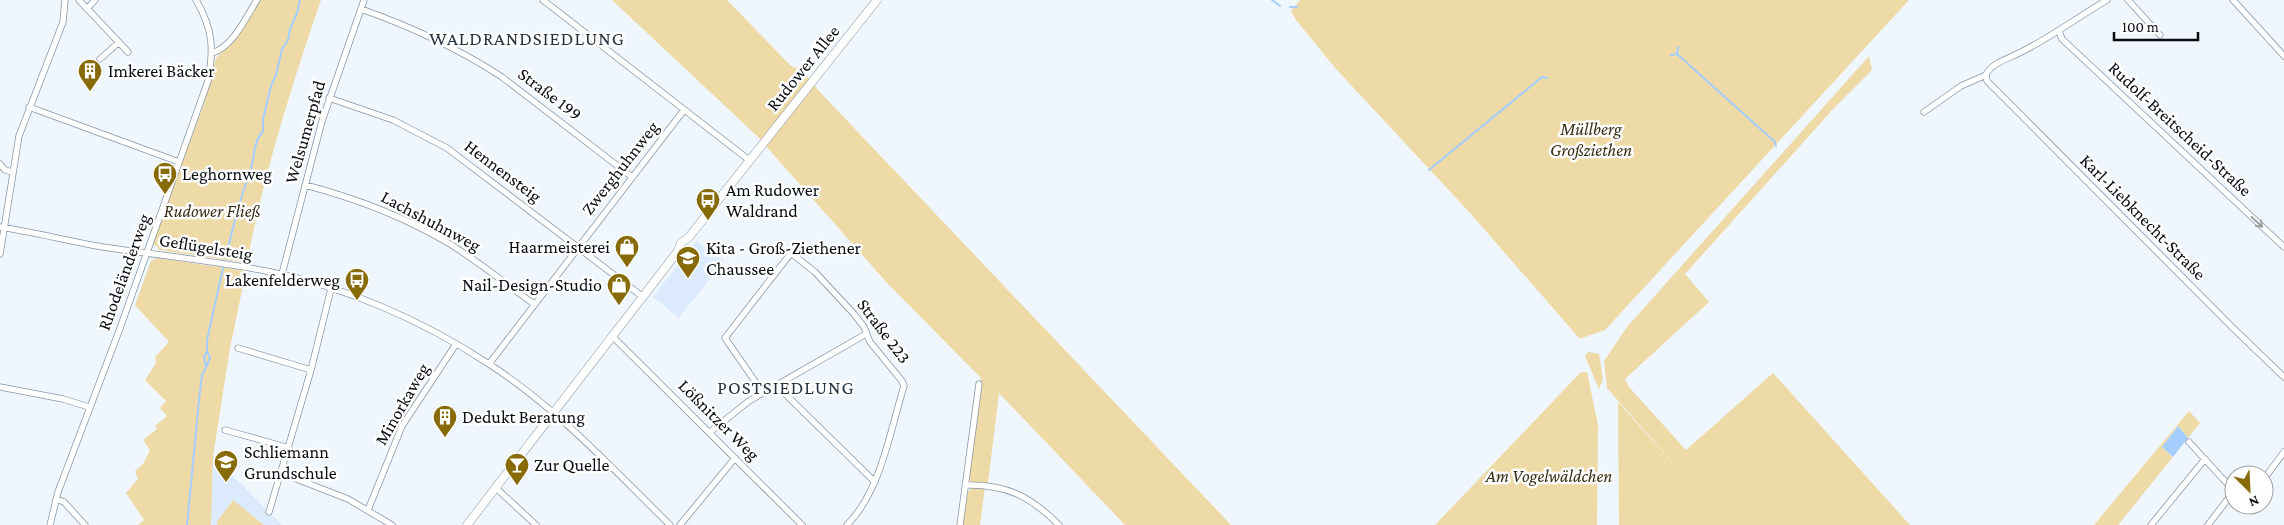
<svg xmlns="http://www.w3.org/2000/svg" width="2284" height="525" font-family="'Crimson Pro',serif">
<rect width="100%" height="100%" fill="#f0f6fd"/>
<path fill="#dbebfd" d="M696 241 724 261 679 318 653 297Z
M213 456 282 525H211Z"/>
<path fill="#eedaa6" d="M260 0H321C292 84 263 176 247 263L159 250 157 246 153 245 158 226 204 104 216 58 232 42Z
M612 0H727L790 65 795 68H801L818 90 1231 525H1125L999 393 988 483H967L981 378 888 284 757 136Z
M1300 0H1909L1605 330 1582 338H1579L1471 214 1336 69 1296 20 1291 11Z
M1869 56 1872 70 1834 108 1685 274 1709 302 1625 379 1629 387 1686 450 1773 373 1910 525H1619L1618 402 1695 488 1607 388 1604 361 1627 327Z
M157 258 246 271 230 348 213 456 211 525H138L144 520 126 493 138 479 135 471 143 464 150 450 143 440 157 429 155 426 167 416 160 408 166 401 145 380 156 363 155 357 169 342 135 305 151 261Z
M1588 352 1599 354 1603 379 1599 389 1585 356Z
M1581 372H1587L1598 425 1597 525H1435Z
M2189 411 2200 423 2188 438 2178 426 2162 447 2173 457 2118 525H2094Z
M985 487 980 525H961L967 493 972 488Z
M233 500 264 525H218L216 523Z"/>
<path fill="#a5cefe" d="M2178 426 2188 438 2173 457 2162 447Z"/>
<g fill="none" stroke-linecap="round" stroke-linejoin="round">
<path stroke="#a5cefe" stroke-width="2" d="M1272 0 1280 6
M1290 7H1297
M1677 54 1678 47
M1671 55 1677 54 1775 142 1776 146
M1429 170 1542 77 1547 78
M226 258C232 230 239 201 249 175 255 161 252 143 263 131V119L271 86 276 75 282 49 288 40 290 29 297 13 300 0
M206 367 210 358 207 351
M187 525 199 400 202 375 206 367 204 357 207 351V340L223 268"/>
<defs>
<path id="street" d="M79 0 128 52
M543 0 749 160
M2128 0 2160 35
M2233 0 2284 56
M87 9 95 0
M361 9C412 27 456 47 502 77L632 177
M2059 31 2062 39 2284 247
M212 53C233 47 246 17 257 0
M100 59 119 42
M1986 75 1987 81 2020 114 2232 327 2284 377
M329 98 393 120 447 148 643 297
M29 107 179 162
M1924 112 1961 86 1986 75C1990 64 2007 59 2017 54 2049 39 2076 18 2107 0
M0 164 5 170 12 172
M305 185C355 198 405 217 450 244 479 262 506 284 534 304
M0 227C33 232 64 240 97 246 153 255 210 260 266 271 344 286 422 320 489 364 557 408 612 468 670 525
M0 254 19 136 63 22 65 0
M282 274 322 121 364 0
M613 337 802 525
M238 348 311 370
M489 364 684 110
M776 385 875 482
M0 387 63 399 89 407
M763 393 725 338 791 253 815 272 854 314 864 327 870 342 902 381 904 386C890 431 881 491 847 525
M225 430 289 448
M710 432 749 401 866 334
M2189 442 2234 491
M281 473 348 499 392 525
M2264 479 2284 452
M965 485C1006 484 1030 496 1059 525
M496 488 536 525
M56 499 64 502 85 525
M368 510 402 426 456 344
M269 512 311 370 331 289
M50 525 58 492 119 331 208 81C214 49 213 29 196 0
M680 525 735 458
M960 525 979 384
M2151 525 2205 459
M2208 525 2234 491"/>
<path id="secondary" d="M467 525 678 251 681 243 689 237 877 0"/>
</defs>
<use href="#street" stroke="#8895a5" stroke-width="7"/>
<use href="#secondary" stroke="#8895a5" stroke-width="9"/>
<use href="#street" stroke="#fff" stroke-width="5.5"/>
<use href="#secondary" stroke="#fff" stroke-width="8"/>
</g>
<defs><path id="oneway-shaft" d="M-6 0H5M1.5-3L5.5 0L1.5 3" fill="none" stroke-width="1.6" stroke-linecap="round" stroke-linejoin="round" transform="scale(1.25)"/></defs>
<use stroke="#9c9ea0" href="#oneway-shaft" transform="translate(2257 222) rotate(43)"/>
<defs>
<symbol id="building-pin" viewBox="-11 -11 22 30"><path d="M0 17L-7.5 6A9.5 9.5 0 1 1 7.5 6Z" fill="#876b08" stroke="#fff"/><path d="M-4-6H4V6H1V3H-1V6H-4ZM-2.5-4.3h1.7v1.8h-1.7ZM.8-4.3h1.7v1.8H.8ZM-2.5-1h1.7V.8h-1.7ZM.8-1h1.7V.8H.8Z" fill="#fff"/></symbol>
<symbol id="bus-pin" viewBox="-11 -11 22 30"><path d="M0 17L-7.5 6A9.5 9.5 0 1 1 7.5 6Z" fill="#876b08" stroke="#fff"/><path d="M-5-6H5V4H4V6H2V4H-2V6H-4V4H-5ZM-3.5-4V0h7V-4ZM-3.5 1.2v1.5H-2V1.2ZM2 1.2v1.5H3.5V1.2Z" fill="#fff"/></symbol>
<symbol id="shop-pin" viewBox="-11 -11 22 30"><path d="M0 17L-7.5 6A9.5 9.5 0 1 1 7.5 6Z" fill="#876b08" stroke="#fff"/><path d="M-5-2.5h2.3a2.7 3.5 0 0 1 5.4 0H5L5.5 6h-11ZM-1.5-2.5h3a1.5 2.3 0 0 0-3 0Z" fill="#fff"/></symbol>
<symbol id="school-pin" viewBox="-11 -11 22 30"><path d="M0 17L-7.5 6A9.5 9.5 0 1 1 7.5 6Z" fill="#876b08" stroke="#fff"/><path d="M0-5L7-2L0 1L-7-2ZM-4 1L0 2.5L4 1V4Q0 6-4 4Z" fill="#fff"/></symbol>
<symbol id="bar-pin" viewBox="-11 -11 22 30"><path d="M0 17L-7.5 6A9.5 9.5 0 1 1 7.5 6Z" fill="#876b08" stroke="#fff"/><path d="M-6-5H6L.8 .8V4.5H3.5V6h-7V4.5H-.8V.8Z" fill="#fff"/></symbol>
</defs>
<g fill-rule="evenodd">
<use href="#building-pin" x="76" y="57" width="28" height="38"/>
<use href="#bus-pin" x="151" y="160" width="28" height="38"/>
<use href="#bus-pin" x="694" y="186" width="28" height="38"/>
<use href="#shop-pin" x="613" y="233" width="28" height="38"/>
<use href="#school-pin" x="674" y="244" width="28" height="38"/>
<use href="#bus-pin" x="343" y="266" width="28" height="38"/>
<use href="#shop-pin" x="605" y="271" width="28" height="38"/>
<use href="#building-pin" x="431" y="403" width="28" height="38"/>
<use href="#school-pin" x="212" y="448" width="28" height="38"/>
<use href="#bar-pin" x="503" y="451" width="28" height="38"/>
</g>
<g text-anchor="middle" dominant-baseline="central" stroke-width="5" stroke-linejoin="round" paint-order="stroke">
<g font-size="18" fill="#080c11" stroke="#fff">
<text transform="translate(803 68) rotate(-51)">Rudower Allee</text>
<text transform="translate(550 94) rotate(37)">Straße 199</text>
<text transform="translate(2180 129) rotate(43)">Rudolf-Breitscheid-Straße</text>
<text transform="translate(305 132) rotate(-74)">Welsumerpfad</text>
<text transform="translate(620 168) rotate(-52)">Zwerghuhnweg</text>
<text transform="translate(503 171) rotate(37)">Hennensteig</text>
<text transform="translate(2143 217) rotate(45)">Karl-Liebknecht-Straße</text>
<text transform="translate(431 221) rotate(28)">Lachshuhnweg</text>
<text transform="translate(206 247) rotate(9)">Geflügelsteig</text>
<text transform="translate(124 272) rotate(-70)">Rhodeländerweg</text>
<text transform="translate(884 331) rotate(53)">Straße 223</text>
<text transform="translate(402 404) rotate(-60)">Minorkaweg</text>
<text transform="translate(719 420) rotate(45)">Lößnitzer Weg</text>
</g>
<g font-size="18" fill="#080c11" stroke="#fff" text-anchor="start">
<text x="108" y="71">Imkerei Bäcker</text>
<text x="182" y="174">Leghornweg</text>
<text x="726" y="190">Am Rudower<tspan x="726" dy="21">Waldrand</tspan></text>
<text x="610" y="247" text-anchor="end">Haarmeisterei</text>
<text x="706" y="248">Kita - Groß-Ziethener<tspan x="706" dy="21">Chaussee</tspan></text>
<text x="340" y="280" text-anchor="end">Lakenfelderweg</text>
<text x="602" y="285" text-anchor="end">Nail-Design-Studio</text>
<text x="462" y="417">Dedukt Beratung</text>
<text x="244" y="452">Schliemann<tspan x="244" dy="21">Grundschule</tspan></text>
<text x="534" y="465">Zur Quelle</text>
</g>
<g font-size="18" font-style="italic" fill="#372e12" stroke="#fff">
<text x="1591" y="129">Müllberg<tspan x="1591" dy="21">Großziethen</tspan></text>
<text x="212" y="211">Rudower Fließ</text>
<text x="1549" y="476">Am Vogelwäldchen</text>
</g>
<g font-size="19" letter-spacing="1" fill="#283340" stroke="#fff">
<text x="527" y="38">WALDRANDSIEDLUNG</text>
<text x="786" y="387">POSTSIEDLUNG</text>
</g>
</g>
<g transform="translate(2249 490) rotate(156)"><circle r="24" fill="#ffffff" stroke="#9c9ea0"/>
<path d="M0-4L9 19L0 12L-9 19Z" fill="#876b08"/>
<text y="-8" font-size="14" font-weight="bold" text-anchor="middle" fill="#080c11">N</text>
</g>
<path d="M2114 32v8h84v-8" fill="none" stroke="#080c11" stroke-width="2.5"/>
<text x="2122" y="32" font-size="15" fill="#080c11" stroke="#ffffff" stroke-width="4" paint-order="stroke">100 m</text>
</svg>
